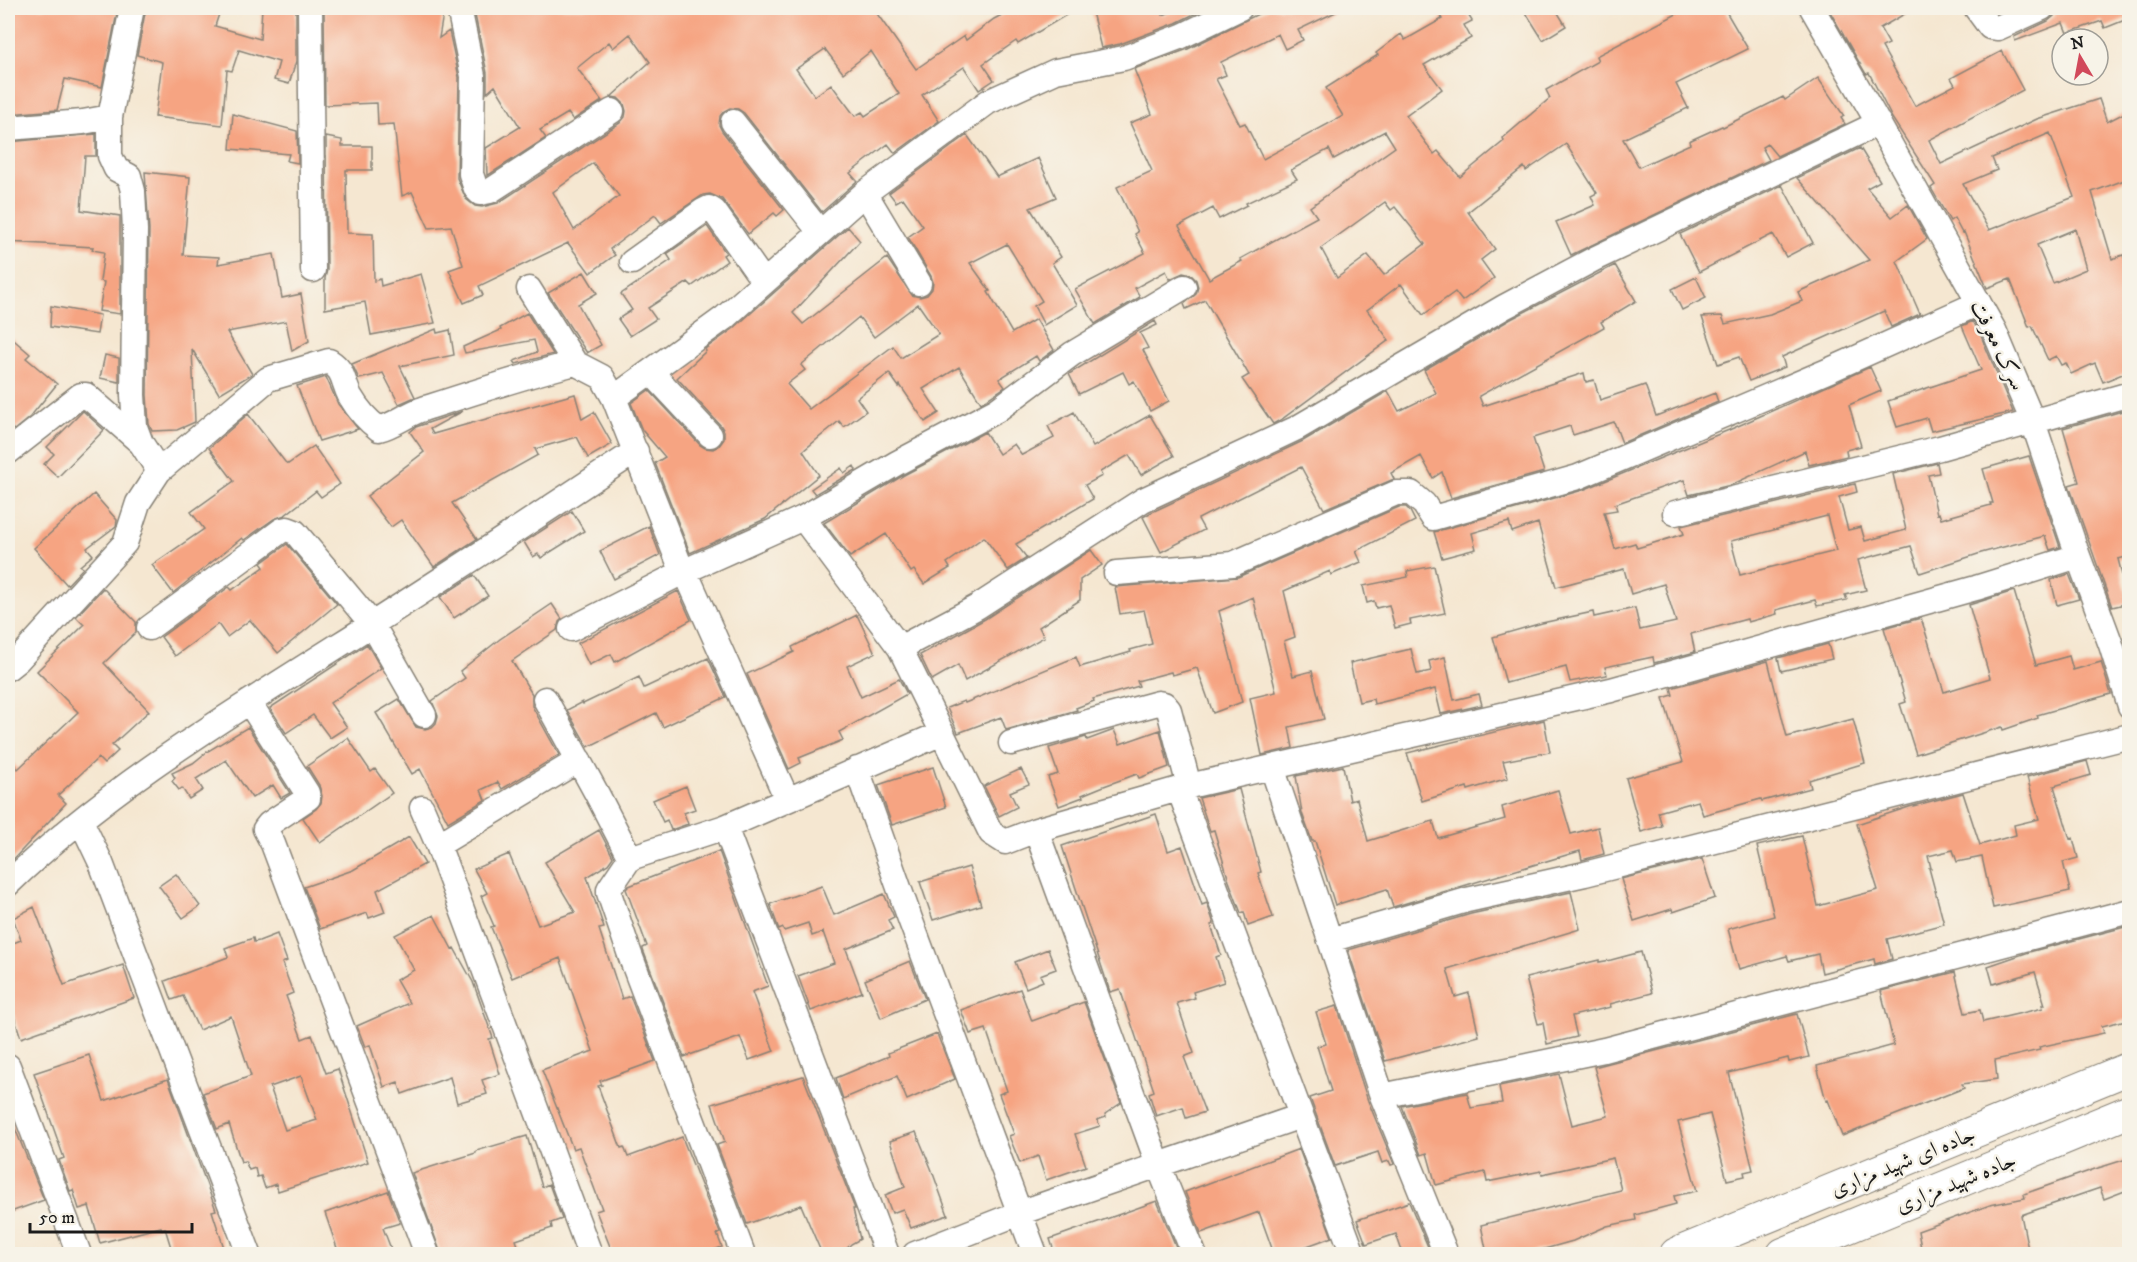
<svg xmlns="http://www.w3.org/2000/svg" width="2137" height="1262" font-family="'IM FELL DW Pica',Amiri,serif">
<rect width="100%" height="100%" fill="#f7f3e8"/>
<filter id="ink" filterUnits="userSpaceOnUse"><feTurbulence type="fractalNoise" baseFrequency=".0167" numOctaves="2"/><feDisplacementMap in="SourceGraphic" scale="12" xChannelSelector="R" yChannelSelector="G"/><feConvolveMatrix kernelMatrix="1 2 1 2 8 2 1 2 1" color-interpolation-filters="sRGB"/></filter>
<filter id="wash" filterUnits="userSpaceOnUse"><feTurbulence type="fractalNoise" baseFrequency=".008" numOctaves="4" result="noise"/><feDisplacementMap in="SourceGraphic" scale="24" xChannelSelector="R" yChannelSelector="G"/><feGaussianBlur stdDeviation="1.35" result="paint"/><feColorMatrix in="noise" values="0 0 0 0 0 0 0 0 0 0 0 0 0 0 0 0 0 1.4 0 .05"/><feComposite in="paint" operator="in"/></filter>
<g filter="url(#wash)">
<rect width="100%" height="100%" fill="#f5e7d1"/>
<g id="blocks">
<path fill="#f6a482" fill-rule="evenodd" d="M8 8H118L102 87 65 79 57 110 8 114Z
M146 8H221L215 26 260 39 262 8H296V61L289 84 274 80 279 62 239 50 232 71 227 70 222 125 155 117 162 62 137 55Z
M324 8H444L439 38 449 31 459 77 457 178 466 199 475 206 482 207 498 203 620 123 625 117 626 111 624 104 618 98 611 97 650 62 630 34 613 48 609 42 577 68 602 101 573 120 568 113 540 130 546 138 487 176 486 148 520 127 495 86 487 93V73L475 15 486 8H873L916 69 964 36 966 40 994 19 1015 8H1078L1018 44 1016 41 983 64 994 80 979 90 964 67 922 95 939 121 895 153 888 144 850 173 857 181 822 212 744 113 738 109 730 108 724 111 720 116 719 125 722 131 784 210 777 216 774 213 748 234 722 199 710 194 703 195 661 223 655 215 610 249 615 255 590 273 568 243 479 286 483 295 464 303 449 270 463 265 451 226 429 228 412 192 402 196 394 124 378 125 377 103 325 105ZM825 49 843 73 871 51 899 94 865 116 862 112 855 116 831 84 815 96 796 69ZM593 163 619 196 574 230 553 192Z
M1091 8H1160L1163 15 1181 8H1199L1200 11 1176 23 1120 44 1101 48Z
M1270 8H1344L1298 30 1303 40 1285 49 1278 34 1221 62 1226 75 1216 79 1240 125 1245 123 1263 159 1343 116 1326 88 1378 55 1376 53 1401 34 1405 40 1442 19 1439 14 1450 8H1464L1472 21 1464 25 1471 38 1424 65 1442 89 1406 116 1434 154 1438 151 1460 177 1504 141 1503 138 1550 98 1546 90 1598 61 1596 56 1688 8H1724L1748 49 1676 84 1688 108 1623 139 1639 167 1690 144 1689 141 1722 126 1723 127 1783 97 1785 100 1818 78 1844 116 1841 118 1845 124 1777 156 1767 144 1762 147 1769 160 1571 255 1556 222 1595 205 1591 196 1597 193 1566 144 1526 171 1524 167 1468 212 1495 249 1481 260 1494 278 1462 301 1455 292 1423 315 1401 284 1367 310 1389 340 1282 419 1273 424 1242 379 1249 375 1205 300 1186 309 1184 304 1196 294 1198 287 1196 280 1191 275 1183 273 1170 279 1166 271 1135 288 1140 297 1095 324 1075 289 1145 253 1135 234 1138 232 1117 187 1152 171 1130 123 1152 114 1134 69 1188 49ZM1385 131 1395 147 1310 207 1317 217 1240 259 1242 261 1209 279 1179 226 1213 208 1219 219 1247 205 1246 203 1297 179 1291 170 1329 149 1334 159ZM1385 202 1391 210 1395 207 1425 244 1384 275 1368 255 1337 278 1321 248Z
M1523 8H1555L1566 26 1543 40Z
M1828 8H1915L1880 28 1889 44 1882 47 1915 106 1955 85 1951 78 2002 51 2023 90 1929 140 1941 164 2037 119 2099 99 2107 122 2130 110V178L2092 192 2112 259 2123 255 2130 270V371L2103 382 2095 363 2071 374 2066 363 2061 365 2056 356 2048 360 2032 326 2029 327 2010 279 1987 288 1964 232 1962 233 1954 218 1950 221 1931 188 1935 185 1892 118 1869 73 1866 74ZM2050 133 2074 197 1989 230 1963 184 1997 170 1992 158ZM2075 229 2086 269 2053 283 2037 245Z
M2056 8H2130V18L2105 28 2102 21 2067 33 2063 23 2015 41 2014 37 2048 21 2054 16Z
M233 114 297 131 298 163 287 161 289 154 230 149Z
M96 134V156H85L81 210 120 216V314L99 311 104 282 100 281 104 252 92 250 93 247 8 242V142Z
M967 135 997 177 1038 158 1056 197 1030 208 1061 257 1052 263 1077 305 1044 325 1034 306 1042 301 1007 244 970 263 990 291 988 292 1012 333 1036 319 1054 350 1039 361 1036 356 999 379 1005 387 981 403 959 367 923 389 939 413 925 422 900 385 899 387 889 373 857 398 866 411 844 427 839 421 803 451 819 475 765 519 690 553 655 463 665 457 642 430 631 403 649 390 700 445 705 448 713 449 719 446 724 439V431L721 426 677 378 706 351 705 349 733 329 848 227 860 241 793 313 803 324 887 258 912 295 920 297 927 295 932 289 933 282 931 276 908 237 923 226 903 198 896 202 889 193ZM918 304 939 334 901 358 893 346 809 409 787 384 805 370 801 365 859 317 874 337Z
M326 137 342 140V146H372V170H346L347 233 373 234 374 281 380 279 381 286 421 274 435 323 371 335 365 302 325 309V278L327 270Z
M1860 148 1880 181 1867 188 1892 217 1908 205 1927 239 1897 261 1920 314 1891 327 1884 311 1782 357 1785 367 1749 381 1739 357 1718 364 1702 317 1722 316 1725 324 1770 314 1802 301 1798 292 1869 260 1797 178Z
M145 172 190 177 183 255 219 257 218 264 274 254 282 298 301 294 309 341 292 351 286 321 227 332 252 374 219 394 192 349 195 422 177 430 152 431 149 424 147 395 149 230Z
M1782 185 1813 243 1786 257 1773 234 1699 272 1680 234Z
M707 226 726 253 723 255 727 261 692 286 688 282 648 308 656 319 630 336 618 319 632 310 621 294 671 260 667 254Z
M1615 265 1636 301 1601 322 1604 327 1479 396 1483 406 1584 373 1586 382 1594 380 1600 400 1645 385 1656 416 1715 393 1718 402 1622 443 1614 422 1573 435 1570 426 1533 438 1544 472 1451 498 1442 472 1433 478 1421 456 1391 473 1394 479 1324 509 1301 467 1198 519 1204 530 1161 552 1143 517 1150 513 1303 441 1388 391 1399 411 1436 393 1424 370 1511 319Z
M584 272 597 293 578 304 601 345 587 353 548 293Z
M1696 277 1706 298 1682 310 1672 289Z
M51 306 100 315 97 334 50 327Z
M527 313 553 354 516 364 514 361 537 352 534 340 465 353 463 347 501 330 500 328Z
M1155 321 1157 325 1140 333 1148 348 1143 350 1169 401 1150 411 1134 381 1129 384 1123 372 1079 394 1069 374Z
M1973 321 1981 336 2013 412 1931 431 1927 418 1897 427 1888 401 1981 370 1962 326Z
M436 329 437 333 450 330 454 355 400 366 415 397 399 404 383 373 359 379 352 364Z
M8 335 30 354 26 358 57 384 30 417 14 430 8 425Z
M105 355 119 358V382L100 378Z
M1870 367 1881 391 1849 405 1861 446 1846 450 1847 456 1809 465 1805 451 1731 485 1689 495 1684 480 1615 504 1617 510 1604 512 1615 549 1635 543 1637 548 1684 534 1681 526 1855 484 1857 492 1839 497 1848 530 1861 527 1865 541 1906 530 1893 474 1937 463 1939 473 1928 475 1937 514 1939 513 1941 519 1991 505 1990 503H1993L1983 469 2029 456 2060 547 2050 550 2045 536 1981 553 1920 573 1911 546 1858 560 1866 590 1845 595 1847 600 1817 606 1815 600 1776 610 1777 614 1748 622 1747 619 1691 634 1695 652 1654 663 1653 657 1605 667 1607 675 1570 682 1566 667 1506 683 1493 637 1542 623 1593 612 1594 617 1635 608 1640 630 1676 622 1664 584 1631 594 1624 569 1556 587 1538 523 1512 532 1509 522 1472 533 1476 549 1442 558 1434 532 1583 490 1729 430ZM1827 516 1836 551 1740 575 1731 541Z
M326 377 338 404 358 429 319 441 297 386Z
M575 394 582 419 594 412 612 444 588 458 577 437 535 449 538 455 452 503 477 539 434 567 401 520 391 527 367 496 424 452 410 432 416 427 463 411 430 429 433 434Z
M2126 410 2130 423V556L2118 559 2129 603 2112 607 2069 485 2079 482 2063 428Z
M83 411 104 430 58 477 44 464 54 454 47 447Z
M1074 412 1093 447 1150 415 1174 456 1141 475 1129 455 1100 472 1102 476 1085 485 1093 499 1016 544 1027 558 1008 570 984 537 947 563 950 568 924 584 914 570 911 572 886 534 850 557 824 523 904 475 985 432 999 454 1014 444 1022 455 1054 438 1048 426Z
M248 414 285 462 288 464 314 446 340 484 321 497 316 491 285 515 274 519 244 540 242 538 173 593 152 565 204 529 191 512 234 481 209 448Z
M854 466 856 470 815 494 811 489 841 468 844 473Z
M94 494 117 520 116 526 87 548 93 555 80 566 83 568 67 585 34 548Z
M1399 507H1406L1410 511 1415 521 1356 551 1361 562 1331 575 1330 571 1284 591 1295 637 1284 641 1293 676 1312 671 1324 719 1289 727 1293 748 1262 755 1250 698 1276 692 1253 597 1219 611 1242 702 1213 713 1197 668 1172 675 1171 672 1137 681 1139 686 1093 699 1094 701 1076 708 1077 710 1006 730 1001 717 958 733 947 708 964 701 965 703 1076 657 1080 667 1131 652 1130 650 1152 644 1144 610 1120 614 1115 587 1238 577Z
M572 511 584 531 541 558 538 554 533 557 524 542Z
M649 526 660 555 614 579 600 551Z
M287 544 337 604 278 653 250 620 227 637 218 624 175 656 161 637 229 587 232 590 264 567 261 563Z
M1091 550 1102 565 1080 580V600L1039 627 1044 637 965 681 958 665 932 680 920 655 985 619Z
M1434 566 1445 613 1410 620 1411 624 1395 628 1389 605 1376 608 1374 601 1367 603 1363 586 1408 577 1407 571Z
M2069 574 2079 599 2057 605 2051 580Z
M474 575 488 596 454 618 440 597Z
M103 588 136 622V632L104 663 149 711 112 745 118 751 104 764 98 758 58 795 66 803 8 865V757L18 769 78 712 37 671 84 625 76 617Z
M678 591 691 620 615 662 611 654 589 665 578 643Z
M2014 591 2036 665 2069 656 2073 670 2101 662 2111 694 2037 715 2038 718 2003 730 2002 727 1916 754 1900 704 1906 702 1884 628 1921 618 1944 692 1990 678 1969 605Z
M552 604 562 619 559 622 557 630 512 661 532 694V706L559 755 502 789 498 782 481 790 485 800 448 822 420 769 412 774 376 713 399 699 416 727 425 729 432 727 436 723 438 716 432 701 465 678 460 671 500 639Z
M857 615 875 653 847 666 861 697 899 679 907 694 839 732 843 740 799 758 801 763 789 769 747 674 794 652 792 647Z
M367 644 381 668 330 703 347 727 330 738 313 715 286 733 270 708Z
M1828 644 1832 659 1781 671 1778 658Z
M1411 649 1417 674 1431 671 1429 661 1445 657 1454 700 1479 694 1482 705 1441 714 1435 689 1374 704 1373 699 1359 702 1350 663Z
M708 658 726 697 663 727 656 713 588 747 567 710 582 702 583 704 639 677 644 688Z
M1768 661 1787 737 1853 719 1865 763 1809 780 1811 788 1762 801 1761 799 1703 815 1698 801 1658 812 1662 826 1641 832 1626 778 1683 762 1663 698 1673 695 1671 688Z
M1544 720 1550 752 1503 761 1508 778 1468 790 1467 787 1422 801 1407 753Z
M248 727 290 793 281 798 273 785 252 798 226 760 196 779 203 790 189 799 182 788 179 790 172 781 175 778 172 773 193 763 208 751Z
M1114 730 1120 744 1160 730 1169 767 1139 778 1137 774 1104 786 1082 795 1083 797 1059 806 1048 777 1058 774 1049 748 1086 737 1087 740Z
M348 738 371 772 375 769 392 793 320 843 303 818 316 809 321 803 322 796 319 785 307 766Z
M2087 761 2091 775 2054 786 2070 839 2073 838 2078 858 2063 862 2070 891 1993 908 1982 857 1957 862 1953 850 1928 856 1931 868H1929L1944 924 1887 939 1892 959 1875 964 1874 959 1822 973 1818 954 1789 961 1787 956 1739 969 1728 929 1774 916 1757 846 1802 836 1818 906 1878 890 1857 824 1909 807 1963 793 1980 845 2016 835 2014 825 2039 819 2027 777Z
M1343 766 1350 801 1357 799 1368 841 1433 821 1438 838 1505 819 1502 807 1558 790 1571 834 1598 827 1604 854 1582 860 1580 851 1393 907 1387 889 1335 905 1315 841H1312L1302 813 1296 776Z
M933 767 946 807 892 825 878 785Z
M1021 769 1029 784 1010 792 1017 807 999 816 984 786Z
M686 786 695 809 684 813 688 824 671 830 667 820 663 822 653 800Z
M1239 789 1261 872 1258 873 1273 917 1248 926 1244 912 1241 913 1229 881 1214 830 1210 831 1199 798Z
M1156 814 1168 851 1182 846 1202 905 1207 903 1214 924 1211 925 1221 955 1216 957 1224 982 1193 992 1195 998 1177 1003 1194 1053 1184 1057 1205 1112 1186 1118 1183 1107 1156 1116 1149 1093 1154 1091 1120 989 1110 992 1062 846Z
M599 830 613 857 608 864 587 877 604 928 599 929 622 999 630 996 655 1061 600 1081 602 1085 598 1086 621 1148 624 1147 628 1157 682 1137 720 1233 717 1234 722 1247 703 1254H613L596 1211 602 1209 579 1147 573 1149 542 1070 593 1051 560 958 512 978 491 927 494 926 481 896 487 893 474 869 509 854 538 925 575 912 545 862Z
M409 837 425 864 377 890 385 912 369 918 367 913 320 929 304 887 353 870Z
M719 851 768 986 752 992 774 1051 749 1060 740 1037 684 1057 643 950V948L647 946 626 889 629 886Z
M1702 859 1715 898 1673 912 1672 909 1634 921 1621 879Z
M969 867 981 905 933 920 920 882Z
M176 874 200 906 183 918 159 886Z
M822 886 834 915 884 894 894 917 888 920 893 930 846 949 862 992 811 1011 798 976 834 963 823 932 812 936 808 923 784 931 783 928 779 930 770 904Z
M1571 892 1580 929 1447 969 1455 997 1469 993 1479 1036 1385 1061 1348 950 1471 914Z
M34 907 64 985 123 965 134 998 21 1038 8 998V945L21 940 13 918Z
M434 915 452 949 454 948 473 982 493 1038 489 1039 500 1074 482 1080 487 1094 457 1103 450 1077 402 1094 398 1082 384 1087 370 1045 365 1047 357 1026 409 1003 396 980 414 970 395 935Z
M2129 926 2130 1019 2102 1026 2104 1033 2039 1047 2040 1050 1995 1060 1997 1079 1962 1084 1964 1088 1842 1136 1828 1100 1826 1101 1817 1066 1894 1045 1881 991 1955 972 1965 1013 1980 1010 1983 1022 2043 1008 2042 1005H2045L2035 972 1993 984 1988 966 2029 952Z
M277 934 287 961 282 963 293 993 286 996 302 1039 312 1035 326 1073 338 1069 368 1162 278 1191 276 1184 265 1188 261 1176 257 1177 255 1168 249 1170 245 1161 241 1162 229 1124 217 1129 203 1093 251 1076 231 1016 199 1030 183 996 172 1000 165 981 228 957 225 948 253 938 254 942 259 941ZM301 1076 317 1120 285 1130 270 1087Z
M1048 949 1056 969 1040 975 1043 981 1026 988 1015 962Z
M1641 952 1652 993 1610 1004 1611 1007 1572 1016 1577 1037 1547 1044 1543 1023 1538 1024 1526 978 1599 960V962L1611 960Z
M910 961 925 999 881 1018 865 980Z
M1020 989 1032 1021 1084 1002 1121 1103 1105 1114 1106 1117 1097 1120 1100 1126 1075 1134 1086 1166 1046 1180 1038 1156 1020 1163 1009 1136 1014 1134 999 1094 1007 1091 986 1029 970 1034 961 1010Z
M1337 1006 1368 1101 1394 1164 1391 1165 1389 1161 1382 1163 1378 1152 1335 1166 1314 1109 1310 1098 1331 1091 1317 1046 1326 1044 1316 1012Z
M1797 1014 1809 1057 1789 1062 1788 1058 1729 1073 1753 1170 1744 1172 1745 1176 1727 1180 1710 1114 1678 1122 1697 1191 1674 1196 1676 1204 1635 1215 1636 1220 1607 1226 1573 1241 1541 1250 1520 1254H1487L1481 1225 1621 1190 1613 1158 1542 1174 1541 1171 1487 1182 1485 1172 1436 1185 1427 1153 1421 1155 1402 1106 1467 1093 1471 1108 1502 1103 1499 1086 1559 1074 1572 1125 1608 1116 1594 1067Z
M937 1034 955 1079 907 1100 897 1076 843 1099 836 1078 889 1056 888 1053Z
M89 1055 104 1101 168 1079 216 1210 212 1211 226 1254H173L165 1228 162 1229 161 1227 100 1243 89 1206 79 1209 73 1190 70 1191 59 1160 64 1158 34 1073Z
M803 1076 855 1209H853L860 1239 851 1244 842 1254H822L801 1205 747 1224 717 1145 725 1142 712 1104Z
M8 1111 44 1200 8 1213Z
M916 1132 931 1168 948 1215 911 1228 903 1209 892 1213 885 1195 905 1187 890 1141Z
M527 1136 542 1187 549 1184 562 1219 551 1223 552 1228 516 1240 521 1254H441L412 1173 476 1153V1151Z
M1299 1149 1332 1237 1285 1254H1274L1259 1212 1201 1233 1185 1192Z
M2130 1158V1189L2104 1199 2100 1188 2021 1215 2029 1254H1922L1918 1231 1990 1205 2025 1198 2024 1194 2095 1169Z
M388 1191 400 1223 383 1228 393 1254H339L325 1213Z
M1157 1201 1179 1254H1055L1050 1239Z
M1409 1202 1431 1254H1403L1396 1234 1366 1244 1357 1220Z"/>
</g>
</g>
<g filter="url(#ink)">
<use href="#blocks" fill-opacity="0" stroke="#888276" stroke-width="1.5"/>
<g fill="none" stroke-linecap="round" stroke-linejoin="round">
<defs>
<path id="minor" d="M132 8 110 117V156L116 169 129 176 133 191 135 230 133 395 135 427 141 443 159 471
M310 8 313 270
M459 8 473 76 471 174 476 189 480 193 490 191 612 111
M1812 8 1872 112 1994 330 2033 422 2078 556 2111 645 2130 706
M1976 8 1990 27 1998 28 2042 8
M733 122 820 232
M8 128 83 122 110 117
M865 193 919 283
M632 262 703 211 709 208 714 211 764 282
M529 289 575 363
M651 372 710 435
M614 398 724 318 865 193 988 102 1056 71 1124 58 1182 36 1240 8
M8 452 81 395H86L141 443
M1675 513 1940 448 2130 394
M803 518 900 648 991 833 1005 842 1036 830 1189 786 1611 690 1976 588 2078 556
M1116 573 1233 564 1396 493H1411L1424 504 1433 518 1578 477 1832 369 1979 303
M149 628 282 530 287 529 295 532 372 624 424 715
M571 629 685 571 803 518 897 463 997 410 1072 354 1184 287
M900 648 977 607 1143 500 1297 428 1504 307 1596 258 1879 123
M8 668 18 660 125 543 138 503 159 471 268 379 329 361C345 371 342 381 350 396 357 408 368 421 379 429 394 425 406 415 420 410 472 393 523 376 575 363L602 377 614 398 679 563 685 571 787 799
M545 699 597 794 630 858 609 889V893L630 955 743 1254
M249 702 307 793 308 798 269 824 265 829 273 844 427 1254
M1011 743 1158 703 1164 704 1169 710 1189 786
M1272 767 1382 1096 1446 1254
M857 769 910 919 1035 1254
M1179 789 1353 1254
M422 808 438 845 590 1254
M81 821 101 863 249 1254
M725 827 887 1254
M1036 830 1158 1164 1194 1254
M438 845 579 760
M630 858 725 827 942 733
M8 884C106 789 224 718 339 645 439 582 537 516 636 451
M1330 940 1467 900 1585 874 2130 736
M8 1066 79 1254
M1382 1096 1604 1050 2130 911
M915 1254 1019 1213 1301 1116"/>
<path id="major" d="M1676 1254 2130 1068
M1783 1254 2130 1111"/>
</defs>
<use href="#minor" stroke="#888276" stroke-width="27"/>
<use href="#major" stroke="#888276" stroke-width="34"/>
<use href="#minor" stroke="#fff" stroke-width="24"/>
<use href="#major" stroke="#fff" stroke-width="32"/>
</g>
</g>
<g text-anchor="middle" dominant-baseline="central" stroke-width="5" stroke-linejoin="round" paint-order="stroke">
<g font-size="22" fill="#1c1c1c" stroke="#f7f3e8">
<text transform="translate(1998 345) rotate(64)">سرک معرفت</text>
<text transform="translate(1903 1162) rotate(-22)">جاده ای شهید مزاری</text>
<text transform="translate(1956 1183) rotate(-22)">جاده شهید مزاری</text>
</g>
</g>
<rect width="2137" height="1262" fill="none" stroke="#f7f3e8" stroke-width="30"/>
<g transform="translate(2080 57) rotate(350)"><circle r="28" fill="#f7f3e8" stroke="#9f9d96" stroke-width="1.5"/>
<path d="M0-4.5L10 22L0 15L-10 22Z" fill="#d1495b"/>
<text y="-9" font-size="16" font-weight="bold" text-anchor="middle" fill="#1c1c1c">N</text>
</g>
<path d="M30 1223v9h162v-9" fill="none" stroke="#1c1c1c" stroke-width="3"/>
<text x="39" y="1223" font-size="18" fill="#1c1c1c" stroke="#f7f3e8" stroke-width="4.5" paint-order="stroke">50 m</text>
</svg>
